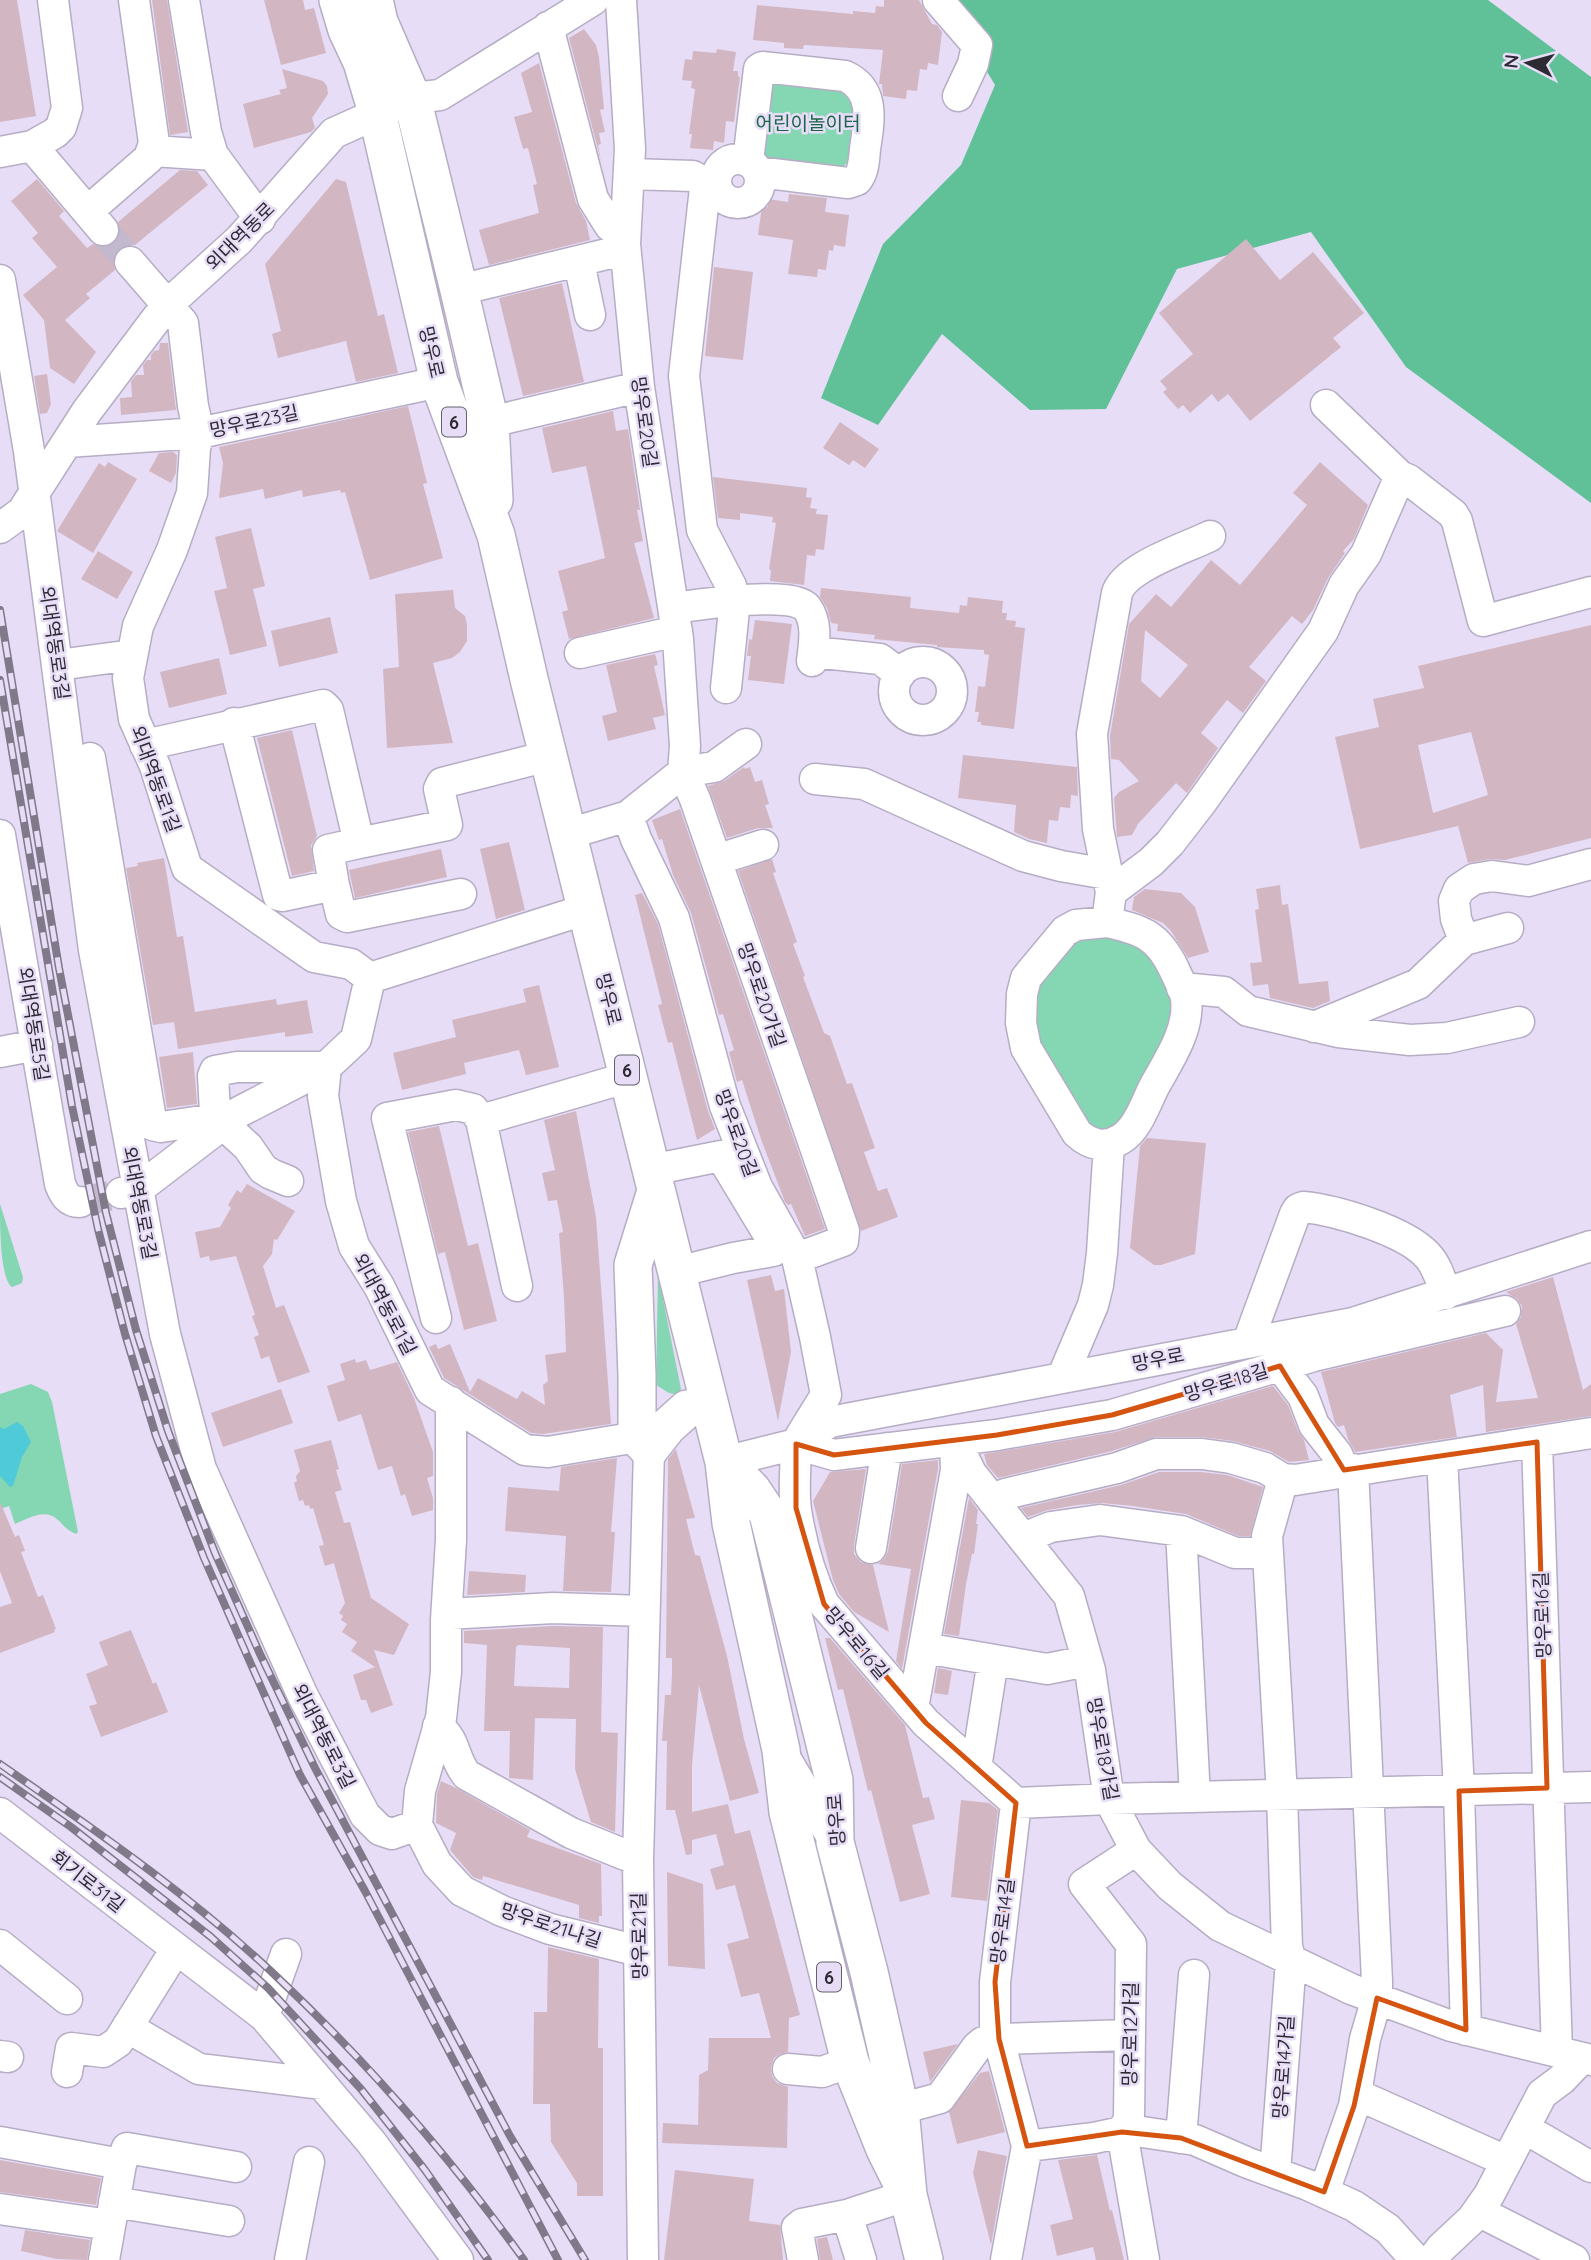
<svg xmlns="http://www.w3.org/2000/svg" width="1591" height="2260" font-family="Quicksand,'Noto Sans KR',sans-serif">
<rect width="100%" height="100%" fill="#e7ddf6"/>
<path fill="#85d6b3" d="M775 82 838 83 859 111 853 155 840 171 766 161 758 148 768 86Z
M1086 927 1148 945 1180 999 1176 1022 1115 1138 1086 1129 1031 1029 1030 979Z
M0 1204 23 1277 22 1283 12 1287C0 1279 0 1224 0 1204Z
M658 1274 681 1389 679 1395 669 1393 656 1385Z
M31 1384 48 1392 52 1402 78 1532 76 1534C68 1531 64 1526 58 1520 45 1508 30 1518 15 1524L9 1506 0 1509V1394Z"/>
<path fill="#60c199" d="M944 0H1488L1591 77V503L1406 367 1311 232 1177 269 1106 409 1030 410 942 334 878 425 821 398 883 244 961 165 995 85Z"/>
<path fill="#4ecad9" d="M17 1422 23 1426 31 1442 22 1457 13 1486 10 1487 0 1476V1427L4 1429Z"/>
<path fill="#d2b7c3" fill-rule="evenodd" d="M0 0H17L36 116 0 122Z
M152 0H167L188 132 170 135Z
M264 0H303L305 10 314 8 326 53 281 65Z
M884 0H919L932 24 937 25 942 32 938 65 928 63 927 70 920 69 917 91 907 90 906 99 883 96 882 84H879L883 50 804 45 803 49 784 48V43L753 40 757 5 853 14V11L875 13 876 6 884 7Z
M584 29 596 45 599 57 604 109 600 110 605 132 599 133 601 144 598 145 601 161 569 38Z
M717 49 736 52 733 71H738V76L740 77 734 122 726 121 724 143 714 141 713 150 690 148 692 134H689L695 89 691 88 692 81 682 80 685 59 692 60 693 51 716 53Z
M539 63 576 203 586 221 590 240 489 265 479 230 539 213 533 185 537 184 528 148 523 149 514 117 532 112 521 73Z
M282 69 323 81 327 86 328 94 312 118 315 128 311 132 254 148 243 104 281 94 279 90 287 88Z
M180 170 197 171 208 185 135 245H126L118 249 113 257 115 270 86 294 90 298 65 320 96 352 74 384 50 368 44 320 23 295 57 267 32 238 38 233 11 201 37 179 64 211 59 216 87 248 93 244 105 247 114 244 119 237 118 222Z
M336 179 346 182 378 316 384 314 398 373 356 382 346 341 278 358 272 334 281 331 265 264Z
M789 194 827 198 825 212 849 215 845 247 834 245 833 251 829 250 826 270 818 269 817 277 788 274 793 240 758 235 762 206 768 207V199L788 202Z
M1246 239 1280 280 1313 252 1364 313 1333 338 1341 347 1250 421 1228 394 1218 402 1212 394 1190 413 1183 405 1178 409 1163 392 1167 389 1160 381 1193 354 1159 313Z
M714 267 753 272 743 360 705 356Z
M562 283 584 382 523 396 499 298Z
M160 343H168L176 410 121 415 120 398 132 397 131 381 136 375H144L143 365 147 360H151V355L154 351 159 350Z
M47 374 51 404 47 413 40 414 34 376Z
M408 406 427 483 423 484 443 558 370 580 345 492 341 493 340 490 303 497 302 490 265 499 263 489 219 498 223 463 219 447Z
M613 411 616 431 628 429 640 510H637L643 541 634 543 654 618 569 639 562 612 568 610 558 571 605 558 586 466 552 473 542 428Z
M840 422 879 449 865 468 853 460 849 465 823 448Z
M173 452 177 455 176 473 171 483 149 471 159 453Z
M108 462 137 479 93 553 57 531 99 463 105 467Z
M1320 462 1368 505 1354 539 1343 551 1345 553 1328 578 1313 610 1302 624 1292 616 1249 667 1266 681 1243 713 1227 700 1201 733 1218 748 1187 793 1176 783 1138 824 1132 835 1117 837 1114 798 1119 792 1139 781 1119 760 1111 759 1110 736 1129 624 1156 594 1171 607 1211 560 1240 585 1307 505 1293 493ZM1145 630 1188 665 1160 698 1141 681Z
M713 477 807 488 806 497 812 498 810 508 817 509 816 514 828 515 824 550 816 549 815 556 807 555 804 585 770 581 771 570 769 569 776 523 772 522 773 517 740 513V520L718 518Z
M251 528 265 586 253 589 267 646 230 655 214 591 227 588 215 537Z
M98 551 133 572 117 599 81 579Z
M821 588 911 597 910 608 959 613 960 605 967 606 968 597 1003 601 1002 613H1007L1006 620 1016 621 1015 627 1025 628 1014 729 981 725V722H977L979 712H975L978 686 985 687 989 655 984 654V650L937 647V645L874 639 875 635 837 631 838 624 831 623 827 608 820 597Z
M453 590 455 608 465 616 467 624V641L460 652 452 658 433 663 453 743 387 748 383 669 399 667 395 594Z
M330 617 338 653 279 667 271 631Z
M755 620 792 624 784 684 748 680 751 656H747L749 639 752 640Z
M1591 625V838L1505 860 1490 859 1468 863 1458 826 1360 849 1335 737 1379 727 1373 699 1424 688 1418 666ZM1471 732 1488 795 1433 813 1418 745Z
M655 654 658 665 654 666 665 715 653 718 656 729 608 741 602 716 617 712 606 665Z
M219 658 227 694 169 708 160 672Z
M292 730 317 836 311 845 314 871 292 876 257 738Z
M963 755 1077 767 1078 796 1071 795 1070 808 1060 807 1058 821 1049 820 1047 843 1029 839 1014 832 1016 805 958 798Z
M744 767 745 769 750 767 755 782 762 780 769 804 765 805 773 828H758L727 838 708 786 724 781Z
M680 809 825 1229 805 1236 791 1204 788 1205 785 1202 761 1139 742 1080 737 1082 729 1052 734 1050 723 1014 719 1015 691 913 673 875 662 839 659 840 652 820Z
M509 842 525 910 496 919 480 849Z
M441 849 447 877 355 898 349 870Z
M164 858 177 937 183 936 195 1012 276 999 277 1005 307 1000 313 1033 285 1037V1032L178 1049 174 1022 153 1025 126 868 138 866 137 863Z
M772 859 776 872 773 873 797 942 793 944 805 976 803 977 824 1033 830 1036 847 1084 852 1083 875 1148 864 1152 878 1191 887 1188 898 1217 861 1231 738 871Z
M1280 885 1282 905 1288 904 1299 984 1328 981 1330 1001 1313 1008 1270 998 1268 984 1253 986 1250 963 1262 962 1255 910 1259 909 1256 889Z
M1145 889 1181 893 1195 907 1209 952 1188 958 1171 931 1163 923 1132 910 1134 897Z
M642 893 658 924 708 1111 715 1129 697 1140 672 1042 668 1043 658 1005 662 1004 635 895Z
M539 985 559 1067 526 1075 519 1050 464 1063 466 1074 402 1090 393 1053 456 1037 452 1020 526 1002 523 989Z
M193 1052 197 1104 167 1108 159 1057Z
M576 1111 596 1217 611 1424 543 1434 531 1433 444 1378 429 1347 436 1344 438 1349 450 1344 470 1392 478 1378 517 1399 522 1391 545 1405 543 1385 548 1381 545 1355 566 1352 564 1297 559 1233 563 1232 557 1200 548 1201 542 1173 555 1170 544 1120Z
M439 1126 468 1246 478 1243 497 1321 464 1330 445 1252 438 1254 408 1132Z
M1147 1138 1206 1143 1195 1254 1161 1265H1154L1130 1248 1140 1146Z
M247 1184 295 1211 277 1240 274 1239 272 1254 263 1266 276 1308 284 1305 310 1372 278 1383 269 1356 261 1359 254 1337 259 1335 252 1316 255 1315 236 1256 210 1261 209 1256 200 1258 195 1232 220 1227 231 1208 228 1205 237 1190 241 1193Z
M771 1275 775 1291 784 1289 791 1352 778 1421 747 1280Z
M1553 1277 1583 1390 1591 1384V1416L1486 1432 1483 1385 1450 1395 1457 1437 1355 1452 1348 1439 1344 1425 1338 1427 1335 1423 1321 1372 1486 1333 1503 1350 1496 1402 1538 1398 1516 1324 1521 1317 1522 1306 1517 1299 1506 1292Z
M355 1359 356 1363 366 1360 370 1370 397 1362 414 1398 433 1452V1476L427 1478 433 1498V1510L412 1516 405 1494 401 1496 392 1466 378 1470 361 1414 338 1422 327 1386 345 1380 340 1364Z
M1273 1386 1288 1405 1298 1431 1304 1440 1309 1460 1289 1462 1270 1451 1233 1441 1202 1437H1156L1112 1451 998 1478 987 1465 984 1454 1115 1432Z
M281 1389 293 1423 223 1447 211 1413Z
M331 1440 339 1469 336 1470 342 1490 335 1492 344 1523 350 1522 371 1598 409 1624 394 1655 374 1650 393 1705 371 1713 366 1700H361L353 1675 375 1667 351 1651 357 1642 342 1632 347 1624 341 1620 343 1616 339 1613 345 1603 334 1563 325 1566 319 1546 324 1545 313 1508 310 1509 309 1505 305 1506 303 1500 299 1501 294 1483 297 1481 296 1476 300 1471 294 1450Z
M676 1449 695 1518 686 1519 695 1555 700 1556 727 1656 744 1739 759 1793 730 1801 699 1685 692 1766V1812L728 1804 735 1834 750 1830 800 2015 789 2018 788 2052 780 2054 774 2058 771 2067 772 2076 777 2083 788 2087 787 2148 662 2143 663 2123 698 2125 699 2075 708 2070 709 2038H771L759 1993 741 1997 727 1944 749 1938 735 1885 716 1890 710 1869 724 1865 716 1834 692 1840V1854L686 1855 675 1810H666L667 1741H662L665 1695H671L672 1674V1658H666L668 1459Z
M617 1458 611 1532H615L611 1592 563 1591 566 1536 505 1531 508 1487 559 1491 561 1467Z
M938 1460V1469L902 1669 896 1661 911 1569 878 1564 885 1558 888 1551 902 1464Z
M866 1469 854 1545V1554L861 1562 873 1565 889 1632 854 1612 839 1594 833 1580 813 1501 830 1472Z
M1159 1472H1201L1227 1475 1263 1487 1250 1536H1238L1186 1514 1133 1506 1102 1503 1077 1505 1048 1510 1028 1517 1021 1508 1121 1485Z
M969 1498 978 1510 976 1524H978L974 1554H972L966 1584 959 1636 944 1634Z
M0 1502 15 1537 19 1535 25 1551 21 1552 38 1597 43 1595 56 1629 54 1630 55 1632 0 1653V1607L12 1603 0 1571Z
M469 1571 526 1575 525 1592 467 1595Z
M553 1626 603 1627 601 1732 618 1733 615 1832 591 1822 590 1819 575 1769 576 1719 535 1718 533 1780 509 1778 510 1731H484L487 1645 464 1643V1631ZM518 1645 570 1648 569 1688 514 1686 516 1647Z
M131 1630 153 1684 156 1682 168 1712 101 1737 89 1706 97 1704 86 1674 108 1665 99 1642Z
M825 1638H830L905 1725 923 1798 929 1797 935 1819 912 1825 930 1894 900 1902 871 1790 868 1791 843 1689 838 1690Z
M938 1668 952 1671 948 1695 934 1693Z
M441 1781 454 1787 530 1830 527 1837 601 1864 602 1916H599V1923L579 1918V1905L483 1876 482 1880 473 1877 450 1850 456 1833 436 1823 437 1794Z
M961 1800 989 1803 998 1810 987 1901 951 1897Z
M667 1872 703 1884 705 1969 668 1966Z
M548 1947 599 1959 598 2048H603V2196H577V2183L551 2142 550 2104H533L534 2012H547Z
M958 2044 930 2082 923 2052Z
M989 2071 1005 2132 957 2144 949 2112 980 2073Z
M978 2150 1007 2156 991 2245 973 2173Z
M1097 2155 1110 2211 1112 2210 1124 2260H1096L1093 2247 1057 2256 1050 2225 1073 2219 1058 2160Z
M0 2160 101 2178 96 2205 0 2192Z
M675 2170 754 2179 749 2221 780 2225 783 2260H664Z
M25 2230 90 2240 87 2260 57 2259 21 2251Z
M827 2237 833 2260H820L817 2239Z"/>
<g fill="none" stroke-linecap="round" stroke-linejoin="round">
<path stroke="#c2b9cf" stroke-width="30" stroke-dasharray="30 15" stroke-linecap="butt" d="M103 230 130 262
M80 1202 118 1194"/>
<defs>
<path id="minor" d="M53 0 67 108 61 127 55 133 32 146 103 230
M184 0 206 132 213 155 260 219
M938 0 977 45 973 64 958 96
M548 27 593 199 610 226
M153 151 213 155
M0 152 32 146
M716 181a22 22 0 1 1 44 0a22 22 0 1 1-44 0Z
M748 161 759 69 762 67 845 76C876 90 869 122 865 149 864 160 864 171 857 180L848 183 758 172
M630 174 693 176 701 181 705 188 684 376 702 530 731 586 735 600 726 688
M88 211 149 158 154 143 134 0
M130 262 183 323 193 406 199 433 195 448 192 493 172 550 138 626 128 678 134 719 155 766 187 868 314 957 351 964 370 978
M579 262 590 315
M0 280 29 451 94 950 165 1334 201 1469 302 1694 365 1815 380 1830 392 1834 417 1825
M459 290 611 253
M490 422 639 387
M67 442 199 433 439 382
M1400 476 1409 480 1453 514 1457 521 1483 621 1591 592
M0 528 22 512 87 411 166 306 239 240 334 133 412 98 440 95 593 0
M674 608C696 605 793 590 807 608 818 623 814 644 812 661
M813 652 880 659 900 674
M580 653 677 631
M894 691a29 29 0 1 1 58 0a29 29 0 1 1-58 0Z
M58 665 132 655
M234 723 278 895 282 896 334 885 328 850 359 843
M746 744 714 767 683 772 695 799 844 1231 843 1241 797 1258
M145 745 323 705 328 710 359 843 447 825 439 789 442 783 548 756
M90 758 152 1125 161 1127 209 1120 215 1112 213 1076 215 1071 237 1067H326L323 1096 341 1201 354 1246 379 1286 430 1390 525 1450 548 1452 637 1437
M815 779 864 784 1023 856 1061 866 1107 874
M628 816 636 839 674 918 725 1106 757 1187 797 1258 815 1337 826 1395 800 1437
M568 834 628 816 683 772 685 746 678 639 639 387 625 244 630 149 621 0
M0 835 60 1184C64 1194 68 1202 80 1202
M716 860 763 845
M334 885 341 914 347 917 461 894
M1111 892 1098 829 1092 734 1117 593C1125 567 1186 548 1210 536
M1107 922 1111 892 1151 862 1170 843 1201 803 1323 631 1344 585 1366 554 1400 476 1326 405
M1107 922C1142 930 1158 935 1174 969 1178 979 1185 989 1186 999 1190 1029 1169 1060 1155 1085 1146 1102 1138 1129 1121 1139 1105 1149 1090 1145 1077 1133L1026 1048 1021 1023 1022 994 1026 978 1065 931 1076 925Z
M1464 940 1456 919 1454 901 1459 889 1474 879 1492 876 1528 881 1591 864
M370 978 587 909
M1182 988 1224 992 1248 1011 1338 1032 1410 1040 1447 1038 1519 1022
M1314 1027 1418 984 1464 940 1508 928
M0 1052 37 1045
M481 1120 517 1286
M223 1124 248 1147 263 1169 271 1174 288 1181
M651 1170 721 1156 775 1245 773 1251 733 1258 677 1272
M121 1193 137 1190 239 1112 326 1067 356 1039 370 978
M436 1318 387 1118 456 1105 473 1109 481 1120 629 1077
M1248 1342 1295 1214 1298 1209 1303 1207C1336 1210 1405 1231 1427 1255 1437 1265 1441 1281 1446 1294
M1280 1366 1303 1396 1314 1425 1337 1454 1344 1470
M1062 1378 1093 1305 1098 1285 1102 1253 1109 1144
M451 1402V1540L446 1620V1672L441 1718 420 1791 417 1825 437 1864 462 1891 502 1911 550 1929 639 1951
M955 1440 971 1473 1069 1596 1090 1670 1109 1799 1136 1850 1170 1886 1220 1926 1351 1989 1451 2026 1591 2060
M1537 1442 1557 2052
M796 1444C796 1465 793 1489 796 1510 801 1542 810 1575 824 1604L926 1723 1016 1803 1109 1799 1591 1787
M796 1444 834 1455 997 1435 1112 1415 1314 1356 1505 1311
M1442 1457 1459 1791 1466 2030
M724 1462 796 1444 830 1422 1353 1323 1591 1246
M993 1501 1005 1494 1117 1468 1156 1454H1202L1231 1458 1265 1468 1283 1479 1295 1480 1591 1433
M1181 1531 1195 1797
M1023 1538 1051 1527 1100 1520 1181 1531 1235 1553H1268
M871 1548 887 1448
M447 1614 553 1608 644 1611
M924 1648 1047 1669 1087 1661
M913 1708 956 1470 955 1443
M438 1726C457 1741 453 1759 467 1775L571 1833 638 1860
M784 1756 835 1842
M976 1768 993 1660
M0 1813 264 2016 371 2142 458 2260
M1136 1850 1084 1884 1131 1944 1129 2119 1122 2132 1144 2260
M0 1945 67 1999
M264 2016 286 1954
M127 2027 199 2069 322 2084
M0 2056 8 2057
M788 2069 822 2072 850 2062
M67 2072 71 2048 103 2052 118 2042 176 1949
M1356 2094 1506 2161
M900 2109 940 2098 977 2047 983 2042 999 2039 1129 2035
M1524 2128 1591 2167
M1181 2138 1194 1975
M0 2142 121 2164
M1027 2146 1094 2138 1122 2132 1136 2131 1195 2140 1248 2163 1308 2185 1354 2206 1388 2229 1416 2260
M1275 2173 1291 1960 1287 1947 1282 1795 1267 1536 1283 1479
M1324 2192 1354 2106 1365 2039 1377 1998V1981L1353 1469
M114 2202 229 2221
M0 2209 110 2225
M1478 2211 1574 2260
M104 2260 121 2164 127 2148 236 2167
M290 2260 309 2162
M643 2260 638 1860 649 1450
M803 2260 797 2228 802 2224 847 2215
M861 2260 847 2215 908 2195
M1006 2260 1027 2146 995 2025V1982L1016 1803
M1432 2260 1441 2248 1472 2219 1489 2195 1542 2094 1562 2079 1582 2058"/>
<path id="major" d="M338 0 347 30 362 62 377 112 439 382 496 535 529 679 724 1462 731 1523 781 1750 788 1812 850 2062 885 2149 908 2195
M374 0 379 22 412 98 459 290 490 422 494 500
M656 1191 633 1265 637 1376V1437L649 1450 667 1427 687 1409
M724 1462 752 1490 768 1514 834 1780 835 1842 869 1972 900 2109 908 2195 924 2260"/>
</defs>
<use href="#minor" stroke="#b6adc5" stroke-width="33"/>
<use href="#major" stroke="#b6adc5" stroke-width="40"/>
<use href="#minor" stroke="#fff" stroke-width="30"/>
<use href="#major" stroke="#fff" stroke-width="37"/>
<defs>
<path id="rail" d="M0 610 59 968 106 1213 136 1330 168 1431 215 1553 260 1654 315 1768 510 2136 585 2260
M0 680 72 1106 98 1229 125 1334 156 1436 204 1558 300 1775 365 1891 558 2260
M0 1764C95 1830 193 1897 277 1977 368 2063 451 2158 524 2260
M0 1777 71 1827 150 1889 211 1937 268 1988 361 2089 425 2170 488 2260"/>
</defs>
<use href="#rail" stroke="#7f7989" stroke-width="8"/>
<use href="#rail" stroke="#e7ddf6" stroke-width="5" stroke-dasharray="16" stroke-linecap="butt"/>
</g>
<path fill="none" stroke="#d55410" stroke-width="5" stroke-linejoin="round" d="M1280 1366 1344 1470 1537 1442 1547 1788 1459 1791 1466 2030 1377 1998 1354 2106 1324 2192 1181 2138 1122 2132 1027 2146 999 2039 995 1982 1016 1803 926 1723 824 1604 796 1508V1444L834 1455 997 1435 1112 1415Z"/>
<g text-anchor="middle" dominant-baseline="central" stroke-width="5" stroke-linejoin="round" paint-order="stroke">
<g fill="#e7ddf6" stroke="#65606e" stroke-width="2">
<rect x="442" y="407.5" width="24" height="29" rx="5"/>
<rect x="615" y="1055.5" width="24" height="29" rx="5"/>
<rect x="817" y="1962.5" width="24" height="29" rx="5"/>
</g>
<g font-size="18" font-weight="bold" fill="#2d2a33">
<text x="454" y="422">6</text>
<text x="627" y="1070">6</text>
<text x="829" y="1977">6</text>
</g>
<g font-size="19" fill="#1b654a" stroke="#e7ddf6">
<text x="808" y="123">어린이놀이터</text>
</g>
<g font-size="19" fill="#2d2a33" stroke="#e7ddf6">
<text transform="translate(240 236) rotate(-45)">외대역동로</text>
<text transform="translate(432 352) rotate(77)">망우로</text>
<text transform="translate(254 421) rotate(-12)">망우로23길</text>
<text transform="translate(645 422) rotate(82)">망우로20길</text>
<text transform="translate(55 643) rotate(82)">외대역동로3길</text>
<text transform="translate(156 779) rotate(70)">외대역동로1길</text>
<text transform="translate(762 995) rotate(71)">망우로20가길</text>
<text transform="translate(609 999) rotate(76)">망우로</text>
<text transform="translate(34 1024) rotate(81)">외대역동로5길</text>
<text transform="translate(737 1133) rotate(70)">망우로20길</text>
<text transform="translate(140 1203) rotate(79)">외대역동로3길</text>
<text transform="translate(385 1304) rotate(62)">외대역동로1길</text>
<text transform="translate(1158 1359) rotate(-11)">망우로</text>
<text transform="translate(1226 1382) rotate(-17)">망우로18길</text>
<text transform="translate(1542 1615) rotate(-92)">망우로16길</text>
<text transform="translate(857 1643) rotate(50)">망우로16길</text>
<text transform="translate(324 1736) rotate(63)">외대역동로3길</text>
<text transform="translate(1103 1749) rotate(80)">망우로18가길</text>
<text transform="translate(836 1820) rotate(-94)">망우로</text>
<text transform="translate(88 1881) rotate(38)">회기로31길</text>
<text transform="translate(1002 1921) rotate(-83)">망우로14길</text>
<text transform="translate(551 1925) rotate(18)">망우로21나길</text>
<text transform="translate(639 1936) rotate(-91)">망우로21길</text>
<text transform="translate(1130 2034) rotate(-89)">망우로12가길</text>
<text transform="translate(1283 2067) rotate(-86)">망우로14가길</text>
</g>
</g>
<g transform="translate(1528 63) rotate(276)" stroke="#e7ddf6" stroke-width="5" paint-order="stroke">
<path d="M0-5L12 26L0 18L-12 26Z" fill="#2d2a33"/>
<text y="-10" font-size="19" font-weight="bold" text-anchor="middle" fill="#2d2a33">N</text>
</g>
</svg>
